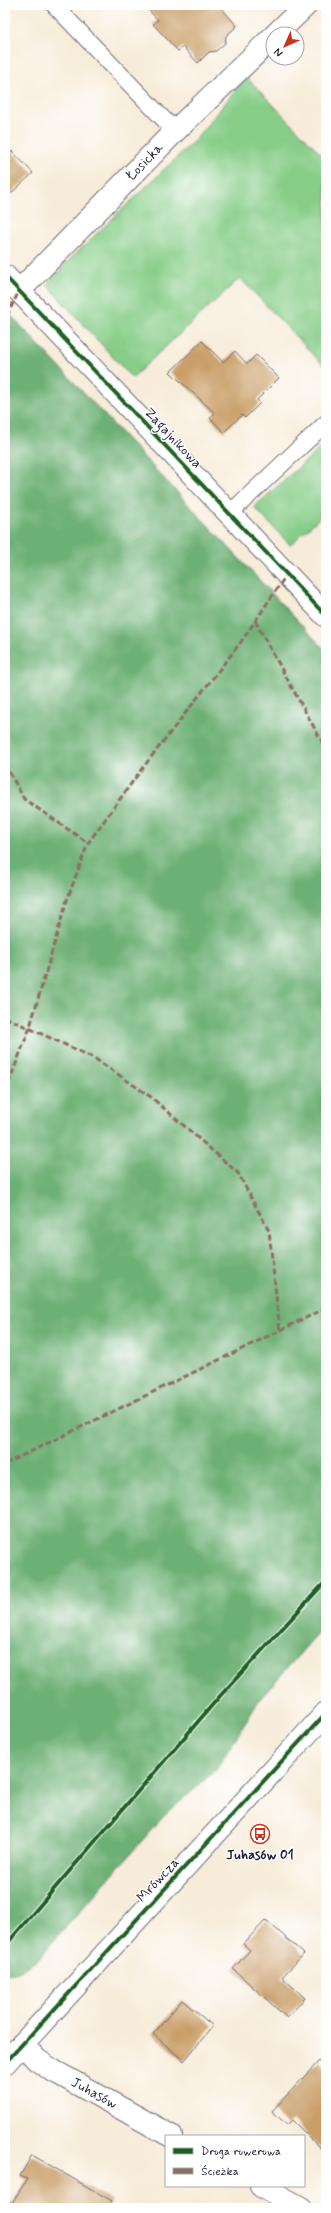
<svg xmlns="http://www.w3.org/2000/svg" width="331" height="2213" font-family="Mynerve,sans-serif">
<rect width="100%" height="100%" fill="#fff"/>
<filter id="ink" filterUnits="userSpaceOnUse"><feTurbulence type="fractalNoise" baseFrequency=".025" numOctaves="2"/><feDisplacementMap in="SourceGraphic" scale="8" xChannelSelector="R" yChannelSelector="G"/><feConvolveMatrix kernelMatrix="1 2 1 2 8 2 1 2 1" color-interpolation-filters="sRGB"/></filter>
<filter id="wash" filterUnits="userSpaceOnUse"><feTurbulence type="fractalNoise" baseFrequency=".012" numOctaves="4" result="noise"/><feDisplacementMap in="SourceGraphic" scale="16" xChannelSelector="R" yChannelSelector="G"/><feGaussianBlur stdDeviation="0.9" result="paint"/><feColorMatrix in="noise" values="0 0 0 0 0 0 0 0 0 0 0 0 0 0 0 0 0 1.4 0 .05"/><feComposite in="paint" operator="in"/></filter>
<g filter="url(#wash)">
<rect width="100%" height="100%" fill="#f7ecd9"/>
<path fill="#87cd88" stroke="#547862" d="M246 77 326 159V368L240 278 132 378 47 285 66 263 196 139Z
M326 443V512L290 545 254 507Z"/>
<path fill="#6db074" stroke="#486958" d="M5 309 326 651V1624L260 1699 216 1770 162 1818 36 1961 15 1973 5 1974Z"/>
<g id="blocks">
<path fill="#c99e68" d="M144 5H226L223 10 237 26 226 36 225 43 216 51 209 52 198 63 183 47 178 51 153 24 158 20Z
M12 151 33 173 5 199V158Z
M202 341 223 362 235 351 247 364 256 355 279 378 257 400 260 403 245 418 242 415 224 432 210 418 215 413 170 372Z
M266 1920 304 1954 282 1977 305 1998 287 2018 233 1969 250 1950 243 1944Z
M182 2000 213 2026 184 2061 153 2034Z
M319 2061 326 2068V2154L292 2120 287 2125 272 2111Z
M32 2155 112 2201 108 2208H5V2199L12 2203 27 2179 20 2176Z"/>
</g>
</g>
<g filter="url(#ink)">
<use href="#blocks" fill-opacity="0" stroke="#6d6972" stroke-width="1"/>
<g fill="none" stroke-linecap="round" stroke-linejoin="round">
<defs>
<path id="service" d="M54 5 175 131
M229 514 326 423"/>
<g id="minor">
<path d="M276 34 306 5"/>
<path d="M5 276 326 616"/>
<path id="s1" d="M19 291 175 131 273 37"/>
</g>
<g id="tertiary">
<path id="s2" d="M22 2044 37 2060 52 2070 171 2136"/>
<path d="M5 2063 326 1713"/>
<path d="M261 2186 301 2208"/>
</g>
</defs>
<use href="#service" stroke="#6d6972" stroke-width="18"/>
<use href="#minor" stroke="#6d6972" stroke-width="24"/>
<use href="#tertiary" stroke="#6d6972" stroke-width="24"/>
<use href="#service" stroke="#fff" stroke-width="16"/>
<use href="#minor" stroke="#fff" stroke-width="22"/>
<use href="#tertiary" stroke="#fff" stroke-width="22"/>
<path stroke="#8d6e63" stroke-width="3" stroke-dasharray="6 3" stroke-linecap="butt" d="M5 334 6 318 19 291
M255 621 326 749
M5 764 24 799 88 843
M5 1017 94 1058 151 1097 238 1173 269 1231 280 1332
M5 1092 29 1030 67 900 88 843 141 770 241 642 287 574
M5 1464 326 1308"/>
<defs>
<path id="cycleway" d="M5 276 326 616
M5 1946 220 1696 326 1581
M5 2063 326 1713"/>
</defs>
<use href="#cycleway" stroke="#fff" stroke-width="6"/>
<use href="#cycleway" stroke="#1b5e20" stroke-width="4"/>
</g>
</g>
<defs>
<symbol id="bus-ring" viewBox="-11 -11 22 22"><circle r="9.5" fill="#fff" stroke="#c8321e" stroke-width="1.5"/><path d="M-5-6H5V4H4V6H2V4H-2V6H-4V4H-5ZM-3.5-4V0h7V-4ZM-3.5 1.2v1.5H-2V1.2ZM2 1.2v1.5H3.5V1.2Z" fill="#c8321e"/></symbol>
</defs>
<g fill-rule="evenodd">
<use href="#bus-ring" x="249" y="1823" width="22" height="22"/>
</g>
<g text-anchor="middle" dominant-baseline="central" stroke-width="3" stroke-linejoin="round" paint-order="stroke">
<g font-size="14" fill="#22223b" stroke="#fff">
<text stroke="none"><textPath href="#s1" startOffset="180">Łosicka</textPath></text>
<text transform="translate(173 438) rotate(47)">Zagajnikowa</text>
<text transform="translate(158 1880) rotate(-47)">Mrówcza</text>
<text stroke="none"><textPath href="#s2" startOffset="88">Juhasów</textPath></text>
</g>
<g font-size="14" font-weight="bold" fill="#22223b" stroke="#fff">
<text x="260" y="1855">Juhasów 01</text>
</g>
</g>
<rect width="331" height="2213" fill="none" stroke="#fff" stroke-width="20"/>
<rect x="165" y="2135" width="140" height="52" fill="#ffffff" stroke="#a7a7b1"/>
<rect x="173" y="2148" width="20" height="6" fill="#1b5e20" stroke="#a7a7b1"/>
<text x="201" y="2155" font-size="12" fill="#22223b">Droga rowerowa</text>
<rect x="173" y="2168" width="20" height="6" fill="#8d6e63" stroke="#a7a7b1"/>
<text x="201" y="2175" font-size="12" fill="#22223b">Ścieżka</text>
<g transform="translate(285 46) rotate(225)"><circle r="19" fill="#ffffff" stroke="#a7a7b1"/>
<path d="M0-3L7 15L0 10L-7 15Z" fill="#c8321e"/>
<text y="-6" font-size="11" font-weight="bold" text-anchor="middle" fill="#22223b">N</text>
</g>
</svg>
